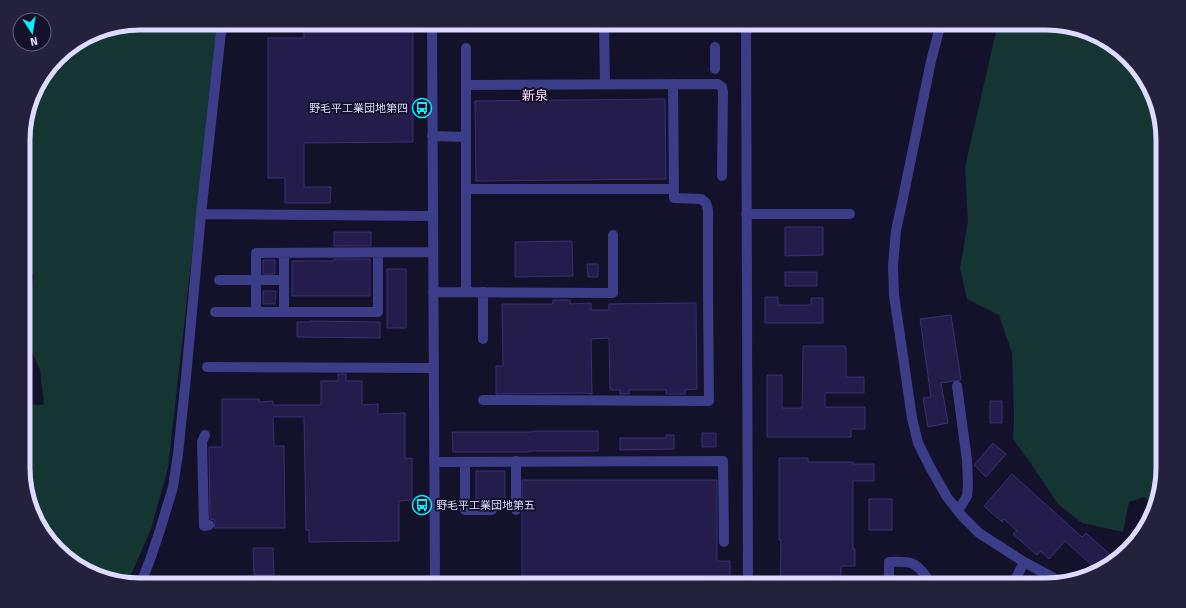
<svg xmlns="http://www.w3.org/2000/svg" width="1186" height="608" font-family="'Fira Sans','Noto Sans JP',sans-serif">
<rect width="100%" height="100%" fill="#14112b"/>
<path fill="#143532" d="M140 23H218L168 468 151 529 128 582 88 573 47 539 24 484V404L44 405 40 370 24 333 34 276 24 266 23 132 35 88 63 52 95 32Z
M998 23H1046L1098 35 1139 69 1162 125 1163 469 1155 505 1144 497 1129 502 1123 532 1082 523 1058 504 1029 461 1013 439 1014 417 1012 353 999 315 967 299 960 268 968 222 965 167Z"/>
<path fill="#241d4c" stroke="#3a2f77" d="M304 25H413V142L304 143V187H331L330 203H285V178H268V38H304Z
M665 99 666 179 476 181 475 101Z
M785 227H823V255L785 256Z
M334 232H371V246H334Z
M572 241 573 276 515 277V242Z
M334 259H370V296H292V261H334Z
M263 260H275V274H263Z
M587 264H598V277H588Z
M387 269H406V328H387Z
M785 272H817V286H785Z
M263 291H276L275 304H263Z
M765 297H778V305H811V298H823V323H765Z
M553 300H570V304L591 303V310H609V304L696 303 697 389 685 390V394H666V390H629V394H620V390H610L609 338 591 339 592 394 583 393 496 394V366H503L502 304H553Z
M951 315 961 380 941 383 948 423 928 427 923 398 931 397 920 319Z
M310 321 380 322V338L297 337V322H310Z
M803 346H846V377H864V393H825V407H865V429H851V437H767V375H782V408H802Z
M338 374H346V381H362V405L378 404V414L405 413V459L412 458V500L399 501V541L309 542V530H306L304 417H273L274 446H284L285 528H214L215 523 214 520 210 519 209 447H222V399H259V402L273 401V405H321V381H338Z
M990 401H1002V423H990Z
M532 431H598V451H529V452H453L452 432H532Z
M702 433H716V447H702Z
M666 435H674V449L620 450V438H666Z
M993 443 1006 454 986 477 974 465Z
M779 458H808V462H853V464H874V481H853V549H855V566H841V585H780L781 540H779Z
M476 471H505V502H476Z
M1012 474 1082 537 1086 533 1113 557 1103 568 1097 570 1065 541 1049 559 1040 551 1037 555 1013 534 1017 531 1004 519 1002 522 984 506Z
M522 480H717V561H730V585H522Z
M869 499H892V530H869Z
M253 548H273L274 575H254Z"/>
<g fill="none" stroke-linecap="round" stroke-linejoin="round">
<path stroke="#3c3d89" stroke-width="10" d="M432 23 435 585
M604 23 605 84
M746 23 748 585
M941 23 931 61 904 193 896 231 893 266 894 295 912 418 918 443 930 467 947 497 962 516 979 533 1024 562 1061 582
M432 25 638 23
M715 47V69
M466 48V292
M466 85 718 84 722 87 723 92 722 176
M432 136 466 137
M466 189H674
M201 214 433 216
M746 214H850
M219 280H284
M433 292 613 293V235
M215 312H378V253
M256 312V253L433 252
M284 312V253
M483 339V292
M207 367 434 368
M957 386 967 460 968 485 967 496 958 511
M483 400 709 401 708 293V210L706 203 701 199 674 198 673 84
M205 435 202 442 204 526 209 525
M516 461V510
M434 462 723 461 724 542
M465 462V510H492
M140 585 150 560 160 530 173 487 178 454 186 377 201 214 222 23
M167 585V583H270
M889 585V562C909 561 916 561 927 578
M1014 585 1017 576 1024 562"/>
</g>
<defs>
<symbol id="bus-ring" viewBox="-11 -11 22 22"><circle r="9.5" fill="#14112b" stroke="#08f0fe" stroke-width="1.5"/><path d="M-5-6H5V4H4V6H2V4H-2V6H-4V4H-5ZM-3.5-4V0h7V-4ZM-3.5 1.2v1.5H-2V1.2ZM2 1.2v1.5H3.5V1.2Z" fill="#08f0fe"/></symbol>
</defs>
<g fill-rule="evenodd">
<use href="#bus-ring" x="411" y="97" width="22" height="22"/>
<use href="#bus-ring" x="411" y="494" width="22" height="22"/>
</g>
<g text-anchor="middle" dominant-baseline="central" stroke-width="4" stroke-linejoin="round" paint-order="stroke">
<g font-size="11" fill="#dddbff" stroke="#14112b" text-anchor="end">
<text x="408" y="108">野毛平工業団地第四</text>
<text x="436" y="505" text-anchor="start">野毛平工業団地第五</text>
</g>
<g font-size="13" fill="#ffddf4" stroke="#14112b">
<text x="535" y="95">新泉</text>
</g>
</g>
<path d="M0 0H1186V608H0ZM140 30H1046A110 110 0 0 1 1156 140V468A110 110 0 0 1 1046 578H140A110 110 0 0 1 30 468V140A110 110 0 0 1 140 30Z" fill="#24213c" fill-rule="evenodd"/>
<path fill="none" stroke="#dddbff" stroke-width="5" d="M140 30H1046A110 110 0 0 1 1156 140V468A110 110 0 0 1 1046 578H140A110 110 0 0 1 30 468V140A110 110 0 0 1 140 30Z"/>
<g transform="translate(32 32) rotate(168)"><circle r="19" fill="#14112b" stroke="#646280"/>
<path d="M0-3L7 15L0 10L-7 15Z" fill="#08f0fe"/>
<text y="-6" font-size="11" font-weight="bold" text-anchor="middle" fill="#dddbff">N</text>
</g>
</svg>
